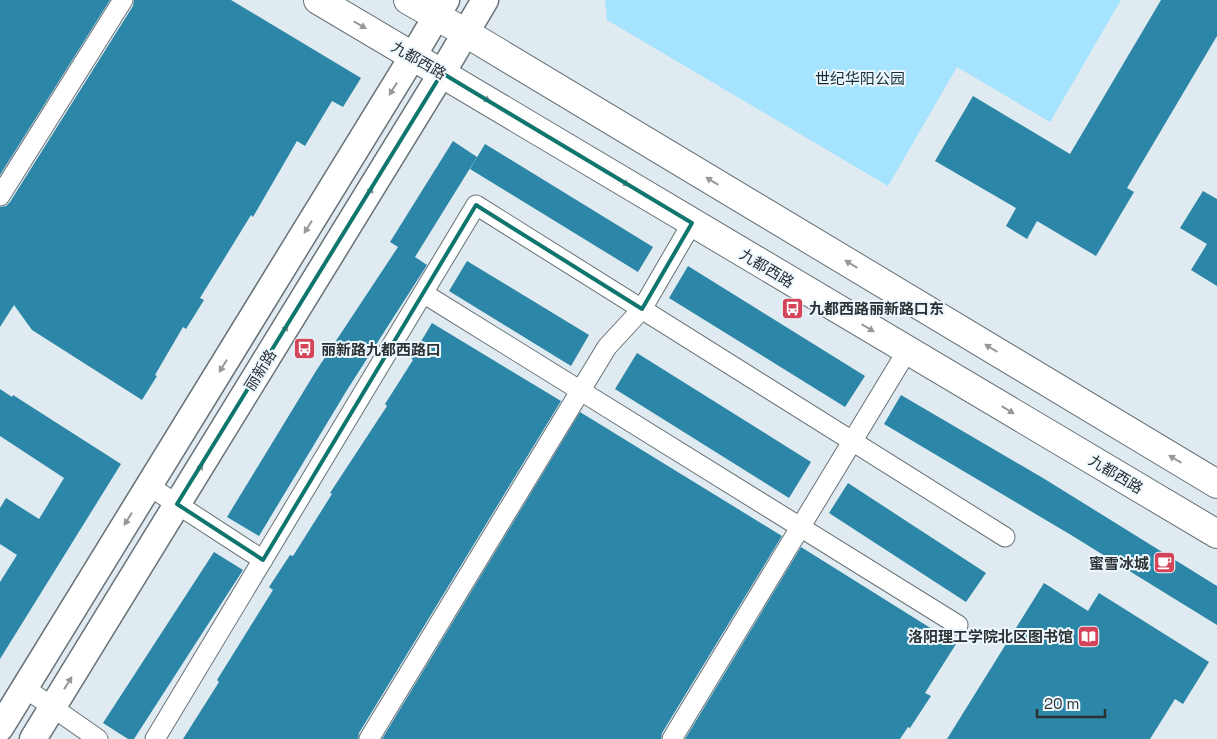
<svg xmlns="http://www.w3.org/2000/svg" width="1217" height="739" font-family="'Space Grotesk','Noto Sans SC',sans-serif">
<rect width="100%" height="100%" fill="#dfebf1"/>
<path fill="#a5e3fe" d="M605 0H1121L1050 122 957 67 888 186 607 20Z"/>
<path fill="#2c86a7" d="M0 0H110L0 175Z
M134 0H231L361 78 343 107 332 101 305 146 297 141 253 217 251 215 200 298 204 300 186 329 183 327 155 375 157 376 142 400 32 330 14 305 0 327V207L6 206 10 202 133 6Z
M1161 0H1217V36L1127 188 1134 192 1096 256 1037 221 1027 239 1006 226 1016 208 935 161 973 96 1070 154Z
M453 141 477 157 415 257 427 265 347 390 259 536 227 517 316 371 398 247 390 242Z
M485 144 653 247 638 272 470 169Z
M1203 191 1217 199V286L1191 270 1207 244 1180 228Z
M467 261 589 335 571 366 449 291Z
M688 266 865 376 845 407 669 298Z
M432 323 561 401 359 733 358 739H183L219 682 217 680 273 590 269 587 290 555 293 556 332 494 330 493 387 406 385 404 413 360 411 358Z
M637 353 811 462 789 498 615 389Z
M0 389 12 397 13 395 121 464 0 659V582L17 555 0 544V508L6 498 39 519 64 478 0 436Z
M901 395 1043 478 1217 586V625L1071 535 884 424Z
M580 412 782 536 662 733 661 739H382Z
M848 483 986 573 966 602 829 513Z
M801 547 956 644 925 693 931 696 910 728 908 727 900 739H685Z
M214 552 243 570 134 739H128L103 723Z
M1044 583 1088 611 1099 593 1209 662 1183 704 1175 699 1150 739H947Z"/>
<g fill="none" stroke-linecap="round" stroke-linejoin="round">
<defs>
<path id="minor" d="M0 196 123 0
M423 293 958 625
M149 486 263 560
M25 688 98 739
M155 739 476 205 1005 537
M369 739 607 347 642 309 692 223
M672 739 907 351"/>
<path id="secondary" d="M0 728 413 56 446 0
M33 739 442 73 485 0"/>
<path id="primary" d="M318 0 1217 534
M408 0 466 33 1217 484"/>
</defs>
<use href="#minor" stroke="#677176" stroke-width="21"/>
<use href="#secondary" stroke="#677176" stroke-width="29"/>
<use href="#primary" stroke="#677176" stroke-width="30"/>
<use href="#minor" stroke="#fff" stroke-width="19"/>
<use href="#secondary" stroke="#fff" stroke-width="26"/>
<use href="#primary" stroke="#fff" stroke-width="28"/>
</g>
<defs><path id="oneway-solid" d="M-6-.8H1V-3.2L6.5 0L1 3.2V.8H-6Z" transform="scale(1.25)"/></defs>
<g fill="#969899">
<use href="#oneway-solid" transform="translate(360 25) rotate(30)"/>
<use href="#oneway-solid" transform="translate(393 89) rotate(122)"/>
<use href="#oneway-solid" transform="translate(484 98) rotate(31)"/>
<use href="#oneway-solid" transform="translate(712 181) rotate(-149)"/>
<use href="#oneway-solid" transform="translate(623 182) rotate(31)"/>
<use href="#oneway-solid" transform="translate(369 193) rotate(-58)"/>
<use href="#oneway-solid" transform="translate(308 227) rotate(122)"/>
<use href="#oneway-solid" transform="translate(851 264) rotate(-149)"/>
<use href="#oneway-solid" transform="translate(868 328) rotate(31)"/>
<use href="#oneway-solid" transform="translate(284 331) rotate(-58)"/>
<use href="#oneway-solid" transform="translate(991 348) rotate(-149)"/>
<use href="#oneway-solid" transform="translate(223 366) rotate(122)"/>
<use href="#oneway-solid" transform="translate(1008 410) rotate(31)"/>
<use href="#oneway-solid" transform="translate(1175 459) rotate(-149)"/>
<use href="#oneway-solid" transform="translate(199 470) rotate(-58)"/>
<use href="#oneway-solid" transform="translate(128 519) rotate(122)"/>
<use href="#oneway-solid" transform="translate(68 683) rotate(-58)"/>
</g>
<path fill="none" stroke="#0f766e" stroke-width="4" stroke-linejoin="round" d="M442 73 692 223 642 309 476 205 263 560 177 504Z"/>
<defs>
<symbol id="bus-square" viewBox="-11 -11 22 22"><rect x="-9" y="-9" width="18" height="18" rx="4" fill="#d54559" stroke="#ecf8fe"/><path d="M-5-6H5V4H4V6H2V4H-2V6H-4V4H-5ZM-3.5-4V0h7V-4ZM-3.5 1.2v1.5H-2V1.2ZM2 1.2v1.5H3.5V1.2Z" fill="#fff"/></symbol>
<symbol id="cafe-square" viewBox="-11 -11 22 22"><rect x="-9" y="-9" width="18" height="18" rx="4" fill="#d54559" stroke="#ecf8fe"/><path d="M-5.5-4.5H6V0H3Q3 3.5 0 3.5H-2.5Q-5.5 3.5-5.5 0ZM3-3.2v2h1.7v-2ZM-6 4.5H4V6H-6Z" fill="#fff"/></symbol>
<symbol id="library-square" viewBox="-11 -11 22 22"><rect x="-9" y="-9" width="18" height="18" rx="4" fill="#d54559" stroke="#ecf8fe"/><path d="M-6-4Q-3-5.5-.7-3.5V5Q-3 3-6 4ZM6-4Q3-5.5 .7-3.5V5Q3 3 6 4Z" fill="#fff"/></symbol>
</defs>
<g fill-rule="evenodd">
<use href="#bus-square" x="780" y="296" width="25" height="25"/>
<use href="#bus-square" x="292" y="336" width="25" height="25"/>
<use href="#cafe-square" x="1152" y="550" width="25" height="25"/>
<use href="#library-square" x="1076" y="624" width="25" height="25"/>
</g>
<g text-anchor="middle" dominant-baseline="central" stroke-width="4" stroke-linejoin="round" paint-order="stroke">
<g font-size="15" fill="#2c3133" stroke="#ecf8fe">
<text transform="translate(419 60) rotate(30)">九都西路</text>
<text transform="translate(767 268) rotate(31)">九都西路</text>
<text transform="translate(260 370) rotate(-58)">丽新路</text>
<text transform="translate(1116 474) rotate(31)">九都西路</text>
</g>
<g font-size="15" fill="#182c35" stroke="#ecf8fe">
<text x="860" y="78">世纪华阳公园</text>
</g>
<g font-size="15" font-weight="bold" fill="#2c3133" stroke="#ecf8fe" text-anchor="start">
<text x="809" y="308">九都西路丽新路口东</text>
<text x="321" y="349">丽新路九都西路口</text>
<text x="1149" y="563" text-anchor="end">蜜雪冰城</text>
<text x="1073" y="636" text-anchor="end">洛阳理工学院北区图书馆</text>
</g>
</g>
<path d="M1037 709v8h68v-8" fill="none" stroke="#2c3133" stroke-width="2.5"/>
<text x="1044" y="709" font-size="15" fill="#2c3133" stroke="#ecf8fe" stroke-width="4" paint-order="stroke">20 m</text>
</svg>
